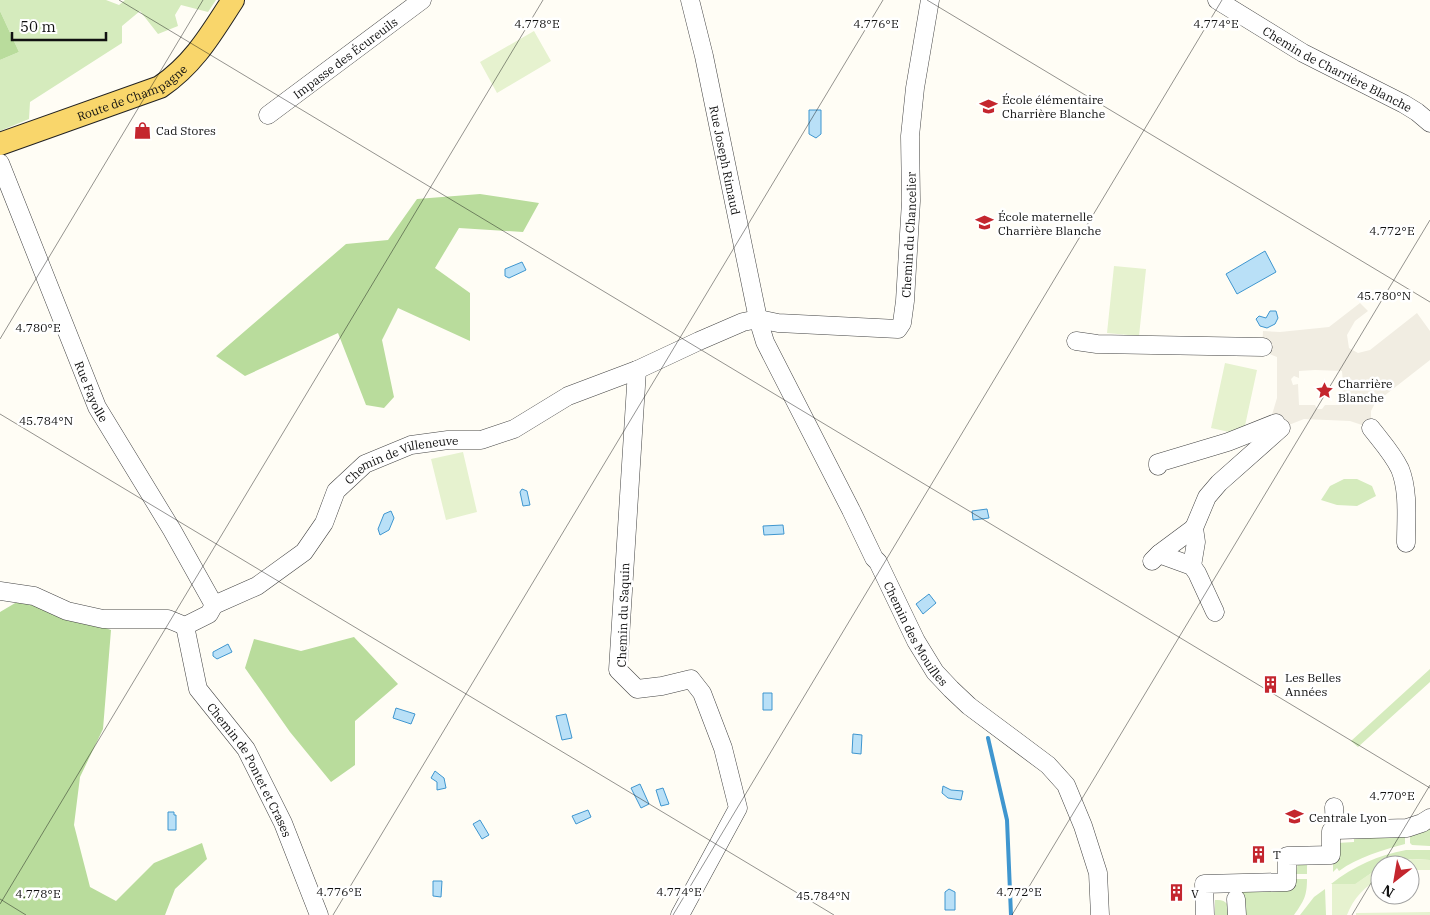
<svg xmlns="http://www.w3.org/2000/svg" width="1430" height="915" font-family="'IBM Plex Serif',serif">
<rect width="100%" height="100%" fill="#fffdf5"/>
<path fill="#d5ebbd" d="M0 0H106L119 5 125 0H216L208 12 181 5 175 15 178 26 158 34 140 11 122 26V43L30 102 29 119 0 131V60L19 52 0 11Z
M1344 479H1357L1372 486 1376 496 1357 506 1337 505 1321 500 1330 486Z
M1430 669V682L1358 747 1351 741Z
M1430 826V846L1412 845 1410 843V833Z
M1405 833V844C1383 850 1358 857 1339 871L1337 868 1333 872V859L1337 843 1354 842V835Z
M1406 850H1430V860L1412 859 1380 865V867L1356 884H1331C1354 866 1378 855 1406 850Z
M1307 858V874H1296L1298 862Z
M1296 879H1307C1307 896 1304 901 1294 915H1242V887H1293L1295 885Z
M1325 889 1326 915H1300L1314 897Z
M1215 900C1227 899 1228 904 1231 915H1215Z"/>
<path fill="#b9dc9c" d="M0 11 19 52 0 60Z
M480 194 539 203 523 232 459 228 435 268 470 293V341L398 308 382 340 394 397 384 408 366 405 338 333 245 376 216 356 346 244 388 240 417 199Z
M22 599 111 630 103 729 80 777 74 825 90 887 116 901 154 863 202 843 207 859 175 889 165 915H0V612Z
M354 637 398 684 355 721V765L331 782 290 732 245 668 254 639 301 651Z"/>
<path fill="#e6f2cf" d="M534 31 551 61 497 93 480 62Z
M1114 266 1146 269 1139 336 1107 333Z
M1225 363 1257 370 1243 435 1211 428Z
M463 452 477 512 446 520 431 459Z
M1412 859 1430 860V870H1410V865H1386Z
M1380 867V878C1365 886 1353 899 1347 915H1332V884H1355Z
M1430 912V915H1356V913Z"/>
<path fill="#f1ede2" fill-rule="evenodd" d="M1360 303 1368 311 1355 321 1347 335 1349 348 1358 353 1370 350 1417 313 1430 331V360L1375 403 1371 411V428L1350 421 1304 419 1281 428 1271 418 1277 398V357L1262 351 1263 331 1280 332 1329 327ZM1315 370 1342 371 1343 383 1342 405H1325L1322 409H1317L1315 405H1299L1298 384 1293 385 1291 379 1294 376 1299 378V371Z"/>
<path fill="#b9e0f7" stroke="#3f96cf" d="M809 110H821V134L816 138 809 134Z
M1265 251 1276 272 1237 294 1226 274Z
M522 262 526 270 509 278 505 276V269Z
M1270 311H1276L1278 318 1275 324 1267 328 1260 326 1256 319 1259 316 1266 318Z
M522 489 527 491 530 505 523 506 520 492Z
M987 509 989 518 973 520 972 511Z
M391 511 394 518 389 530 380 535 378 529 384 514Z
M783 525 784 534 764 535 763 526Z
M929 594 936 603 923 614 916 604Z
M228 644 232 652 217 659 213 656V652Z
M763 693H772V710H763Z
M396 708 415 714 411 724 393 718Z
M566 714 572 738 562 740 556 716Z
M853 734 862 735 861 754 852 753Z
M435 771 444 778 446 788 437 790V782L431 778Z
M640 784 649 804 641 808 631 788Z
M943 786 951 790 963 791 961 800 948 798 942 793Z
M663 788 669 804 661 806 656 790Z
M588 810 591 817 576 824 572 816Z
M168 812H174V815H176V830H168Z
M480 820 489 835 482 839 473 824Z
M433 881H442L441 897 433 896Z
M949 889 955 892V910H945V892Z"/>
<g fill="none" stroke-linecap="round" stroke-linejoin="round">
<path stroke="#3f96cf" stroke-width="4" d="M988 738 1007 820 1011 915"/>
<defs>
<g id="minor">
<path id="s1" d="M690 0 704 56 758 319 765 342 851 510 874 558 878 562 916 641 935 672 951 689 969 706 1048 765 1066 785 1083 826 1098 873 1100 915"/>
<path id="s2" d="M1217 0 1303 53 1404 104 1417 112 1430 123"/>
<path id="s3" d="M268 115 422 0"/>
<path id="s4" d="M0 163 97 407 172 530 214 605"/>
<path d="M1076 341 1097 344 1263 347"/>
<path d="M637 370 618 670 637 689 662 686 691 679 702 693 723 748 738 808 680 915"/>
<path d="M1371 428C1381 441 1393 454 1400 469 1409 491 1406 520 1406 543"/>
<path d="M1158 466V463L1228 442 1276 423"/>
<path d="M1159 554 1194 528"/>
<path d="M1152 561 1159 554 1192 566 1197 573 1215 612"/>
<path d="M1192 566 1196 542 1194 528 1207 497 1219 483 1281 428"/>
<path id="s5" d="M0 591 34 596 67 611 103 619H168L185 626 209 614 214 605 257 586 304 552 324 523 336 491 365 464 411 445 448 440H481L514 429 568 396 637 370 699 341 743 322 758 319 778 323 898 329 902 323 905 301 911 201 910 136 915 88 930 0"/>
<path id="s6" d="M185 626 198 689 246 749 283 823 319 915"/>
<path d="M1335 830 1407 828 1422 823 1430 818"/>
<path d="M1236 899 1237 915"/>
<path d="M1205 915 1204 884 1287 882V856L1331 855V831L1335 830 1334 807"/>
</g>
<g id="major">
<path id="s7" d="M0 144 160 87C194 64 211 34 233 0"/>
</g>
</defs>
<use href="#minor" stroke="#444" stroke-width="19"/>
<use href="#major" stroke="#222" stroke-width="24"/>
<use href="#minor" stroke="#fff" stroke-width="18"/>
<use href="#major" stroke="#f9d66b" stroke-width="22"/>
</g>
<path fill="none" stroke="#111" stroke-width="1" stroke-opacity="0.45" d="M119 0 1430 788M927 0 1430 302M0 339 203 0M0 414 834 915M1382 865 1430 785M0 899 26 915M0 904 543 0M333 915 883 0M673 915 1222 0M1012 915 1430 220M1352 915 1380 868"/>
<defs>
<symbol id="school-bare" viewBox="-9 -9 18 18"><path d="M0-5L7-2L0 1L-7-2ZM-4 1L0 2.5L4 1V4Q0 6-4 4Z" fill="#c4262e" stroke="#fff" stroke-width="2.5" paint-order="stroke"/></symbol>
<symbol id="shop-bare" viewBox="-9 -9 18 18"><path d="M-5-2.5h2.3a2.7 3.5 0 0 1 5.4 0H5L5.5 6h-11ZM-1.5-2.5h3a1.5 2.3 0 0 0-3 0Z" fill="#c4262e" stroke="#fff" stroke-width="2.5" paint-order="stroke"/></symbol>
<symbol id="sight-bare" viewBox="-9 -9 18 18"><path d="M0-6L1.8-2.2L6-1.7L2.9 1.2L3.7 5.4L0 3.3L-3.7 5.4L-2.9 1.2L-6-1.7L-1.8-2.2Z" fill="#c4262e" stroke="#fff" stroke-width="2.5" paint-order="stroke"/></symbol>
<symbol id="building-bare" viewBox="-9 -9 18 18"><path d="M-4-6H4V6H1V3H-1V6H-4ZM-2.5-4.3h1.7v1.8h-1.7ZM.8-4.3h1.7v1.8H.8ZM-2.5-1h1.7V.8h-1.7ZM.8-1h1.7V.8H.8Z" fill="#c4262e" stroke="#fff" stroke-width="2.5" paint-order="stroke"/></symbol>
<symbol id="university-bare" viewBox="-9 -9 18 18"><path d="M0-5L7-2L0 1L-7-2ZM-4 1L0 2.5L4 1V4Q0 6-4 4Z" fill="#c4262e" stroke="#fff" stroke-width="2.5" paint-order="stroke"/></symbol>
</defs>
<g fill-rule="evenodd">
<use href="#school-bare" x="976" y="94" width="25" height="25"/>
<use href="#shop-bare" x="130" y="118" width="25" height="25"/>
<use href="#school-bare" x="972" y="210" width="25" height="25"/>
<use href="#sight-bare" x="1312" y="378" width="25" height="25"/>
<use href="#building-bare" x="1258" y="672" width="25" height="25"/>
<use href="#university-bare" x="1282" y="804" width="25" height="25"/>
<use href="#building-bare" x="1246" y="842" width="25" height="25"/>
<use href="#building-bare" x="1164" y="880" width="25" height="25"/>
</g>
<g text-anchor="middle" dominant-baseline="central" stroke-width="5" stroke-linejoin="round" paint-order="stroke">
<g font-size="12" fill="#111" stroke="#fff">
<text stroke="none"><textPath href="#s3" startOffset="96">Impasse des Écureuils</textPath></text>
<text stroke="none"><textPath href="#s2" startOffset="139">Chemin de Charrière Blanche</textPath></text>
<text stroke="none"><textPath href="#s7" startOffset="142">Route de Champagne</textPath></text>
<text stroke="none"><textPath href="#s1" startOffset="164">Rue Joseph Rimaud</textPath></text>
<text stroke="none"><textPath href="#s5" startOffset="1102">Chemin du Chancelier</textPath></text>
<text stroke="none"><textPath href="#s4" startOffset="246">Rue Fayolle</textPath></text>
<text stroke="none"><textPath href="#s5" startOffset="478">Chemin de Villeneuve</textPath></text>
<text transform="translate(623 615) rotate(-88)">Chemin du Saquin</text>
<text stroke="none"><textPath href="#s1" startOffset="679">Chemin des Mouilles</textPath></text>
<text stroke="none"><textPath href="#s6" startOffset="161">Chemin de Pontet et Crases</textPath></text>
</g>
<g font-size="12" fill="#111" stroke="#fff" text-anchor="start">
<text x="1002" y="99">École élémentaire<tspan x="1002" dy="14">Charrière Blanche</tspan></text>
<text x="156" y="130">Cad Stores</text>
<text x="998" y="216">École maternelle<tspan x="998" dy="14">Charrière Blanche</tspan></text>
<text x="1338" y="383">Charrière<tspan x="1338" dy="14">Blanche</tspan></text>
<text x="1285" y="677">Les Belles<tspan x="1285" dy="14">Années</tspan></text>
<text x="1309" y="817">Centrale Lyon</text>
<text x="1273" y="854">T</text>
<text x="1191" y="893">V</text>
</g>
</g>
<g font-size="12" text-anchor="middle" fill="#111" stroke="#fff" stroke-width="5" stroke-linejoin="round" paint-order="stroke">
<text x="537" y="28">4.778°E</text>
<text x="876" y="28">4.776°E</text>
<text x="1216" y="28">4.774°E</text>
<text x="1392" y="235">4.772°E</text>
<text x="1384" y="300">45.780°N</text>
<text x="38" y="332">4.780°E</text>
<text x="46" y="425">45.784°N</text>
<text x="1392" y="800">4.770°E</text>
<text x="339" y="896">4.776°E</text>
<text x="679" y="896">4.774°E</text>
<text x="1019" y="896">4.772°E</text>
<text x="38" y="898">4.778°E</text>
<text x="823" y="900">45.784°N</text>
</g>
<g transform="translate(1395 880) rotate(211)"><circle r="24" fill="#ffffff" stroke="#a0a0a0"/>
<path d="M0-4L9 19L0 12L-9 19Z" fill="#c4262e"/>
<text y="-8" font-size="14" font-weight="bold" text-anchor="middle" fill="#111111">N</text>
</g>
<path d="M12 32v8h94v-8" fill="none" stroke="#111111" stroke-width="2.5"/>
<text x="20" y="32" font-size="15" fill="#111111" stroke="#ffffff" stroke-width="4" paint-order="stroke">50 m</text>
</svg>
